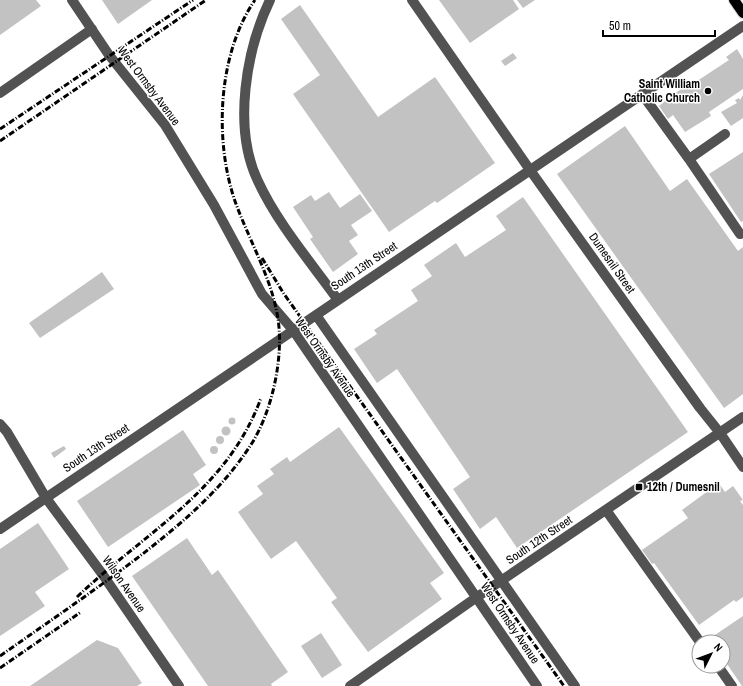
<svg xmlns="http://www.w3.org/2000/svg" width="743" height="686" font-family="'Archivo Narrow',sans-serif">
<rect width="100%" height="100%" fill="#fff"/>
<path fill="#c2c2c2" d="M0 0H36L41 6 0 35Z
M102 0H152L118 24Z
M439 0H513L519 9 470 43Z
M517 0H535L523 8Z
M300 5 378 117 435 77 495 163 437 203 435 201 389 232 293 94 320 75 281 19Z
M737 49 743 59V89L709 112 711 116 685 132 673 115 668 119 659 106 690 82 691 85 729 60 726 57Z
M513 53 517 58 505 66 501 61Z
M743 95V118L731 126 721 112 737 103 735 100 739 98 740 100Z
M625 126 670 191 687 179 738 251 743 247V394L724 408 557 174Z
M743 152V221L741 222 709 174Z
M329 192 340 208 360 194 372 211 351 225 358 235 349 241 358 254 333 272 310 239 313 237 293 207 311 195 315 201Z
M523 197 688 432 517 548 496 517 480 529 453 489 470 477 397 369 377 383 354 349 377 334 374 330 418 301 411 290 432 276 424 265 456 243 465 257 506 230 496 216Z
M102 272 114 289 40 338 29 323Z
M228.5 421a3.5 3.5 0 1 1 7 0a3.5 3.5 0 1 1-7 0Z
M221.5 431a4.5 4.5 0 1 1 9 0a4.5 4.5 0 1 1-9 0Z
M339 427 444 573 430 583 442 599 368 652 331 602 337 598 296 541 271 559 238 512 263 494 257 486 274 474 270 469 287 457 290 462Z
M183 430 206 465 193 474 200 485 108 547 77 501Z
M216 440a4 4 0 1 1 8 0a4 4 0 1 1-8 0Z
M64 446 66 449 54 458 51 453Z
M210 450a4 4 0 1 1 8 0a4 4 0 1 1-8 0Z
M719 483 725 492 733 486 743 500 740 501 743 505V597L736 602 734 600 699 625 654 563 652 564 642 550 688 518 682 510Z
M38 523 69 569 35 592 45 606 0 636V549Z
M187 538 212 575 218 570 288 672 271 684 272 686H208L132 576Z
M743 616V686H742L723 658V642H711L709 639Z
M321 633 342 665 322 678 301 646Z
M97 640 118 648 142 683 137 686H30Z"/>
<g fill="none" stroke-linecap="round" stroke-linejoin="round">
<defs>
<path id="major" d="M734 0 743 13"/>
</defs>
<use href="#major" stroke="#dbdbdb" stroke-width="12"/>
<path stroke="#525252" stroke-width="10" d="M72 0 109 55 165 125 214 205 262 294 293 330 537 686
M270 0C246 50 233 127 257 179 277 223 310 261 338 300
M412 0 530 170 700 408 720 433 743 467
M0 93 92 29
M642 94 689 159 725 134
M689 159 740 234
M316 315 575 686
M0 424 7 432 46 498 103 575 179 686
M606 510 700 642
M0 529 743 26
M718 666 732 686
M350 686 477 597 743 417"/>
<use href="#major" stroke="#000" stroke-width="10"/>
<path stroke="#000" stroke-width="3" stroke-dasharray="6 2 1 2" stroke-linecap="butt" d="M0 129 193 0
M0 141 206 0
M262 258 284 294 564 686
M77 597C145 532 227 491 261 398
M0 656C47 623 94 591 140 556 182 523 223 489 252 443 273 409 285 353 277 313 270 276 249 239 236 204 214 143 217 55 255 0
M0 668 81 612"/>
</g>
<g fill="#000" stroke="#fff" stroke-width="1.5">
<circle cx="708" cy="91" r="4"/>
<rect x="635" y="483" width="8" height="8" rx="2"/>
</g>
<g text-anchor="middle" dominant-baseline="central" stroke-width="3" stroke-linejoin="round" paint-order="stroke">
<g font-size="12" font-weight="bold" fill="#000" stroke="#fff" text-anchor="end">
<text x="700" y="84">Saint William<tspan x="700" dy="14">Catholic Church</tspan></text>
<text x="647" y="487" text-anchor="start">12th / Dumesnil</text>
</g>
<g font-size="12" fill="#000" stroke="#fff">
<text transform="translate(149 86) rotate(53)">West Ormsby Avenue</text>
<text transform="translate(612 263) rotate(55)">Dumesnil Street</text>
<text transform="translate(364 266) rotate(-34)">South 13th Street</text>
<text transform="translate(325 357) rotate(55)">West Ormsby Avenue</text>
<text transform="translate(96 448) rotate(-34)">South 13th Street</text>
<text transform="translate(539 540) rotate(-34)">South 12th Street</text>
<text transform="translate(124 584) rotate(55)">Wilson Avenue</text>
<text transform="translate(510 623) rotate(56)">West Ormsby Avenue</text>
</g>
</g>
<g transform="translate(711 654) rotate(48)"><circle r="19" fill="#ffffff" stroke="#999999"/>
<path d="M0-3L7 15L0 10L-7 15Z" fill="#000000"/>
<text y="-6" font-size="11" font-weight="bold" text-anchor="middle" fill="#000000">N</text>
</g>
<path d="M603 30v6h112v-6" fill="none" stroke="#000000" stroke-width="2"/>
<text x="609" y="30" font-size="12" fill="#000000" stroke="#ffffff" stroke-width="3" paint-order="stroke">50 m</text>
</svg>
